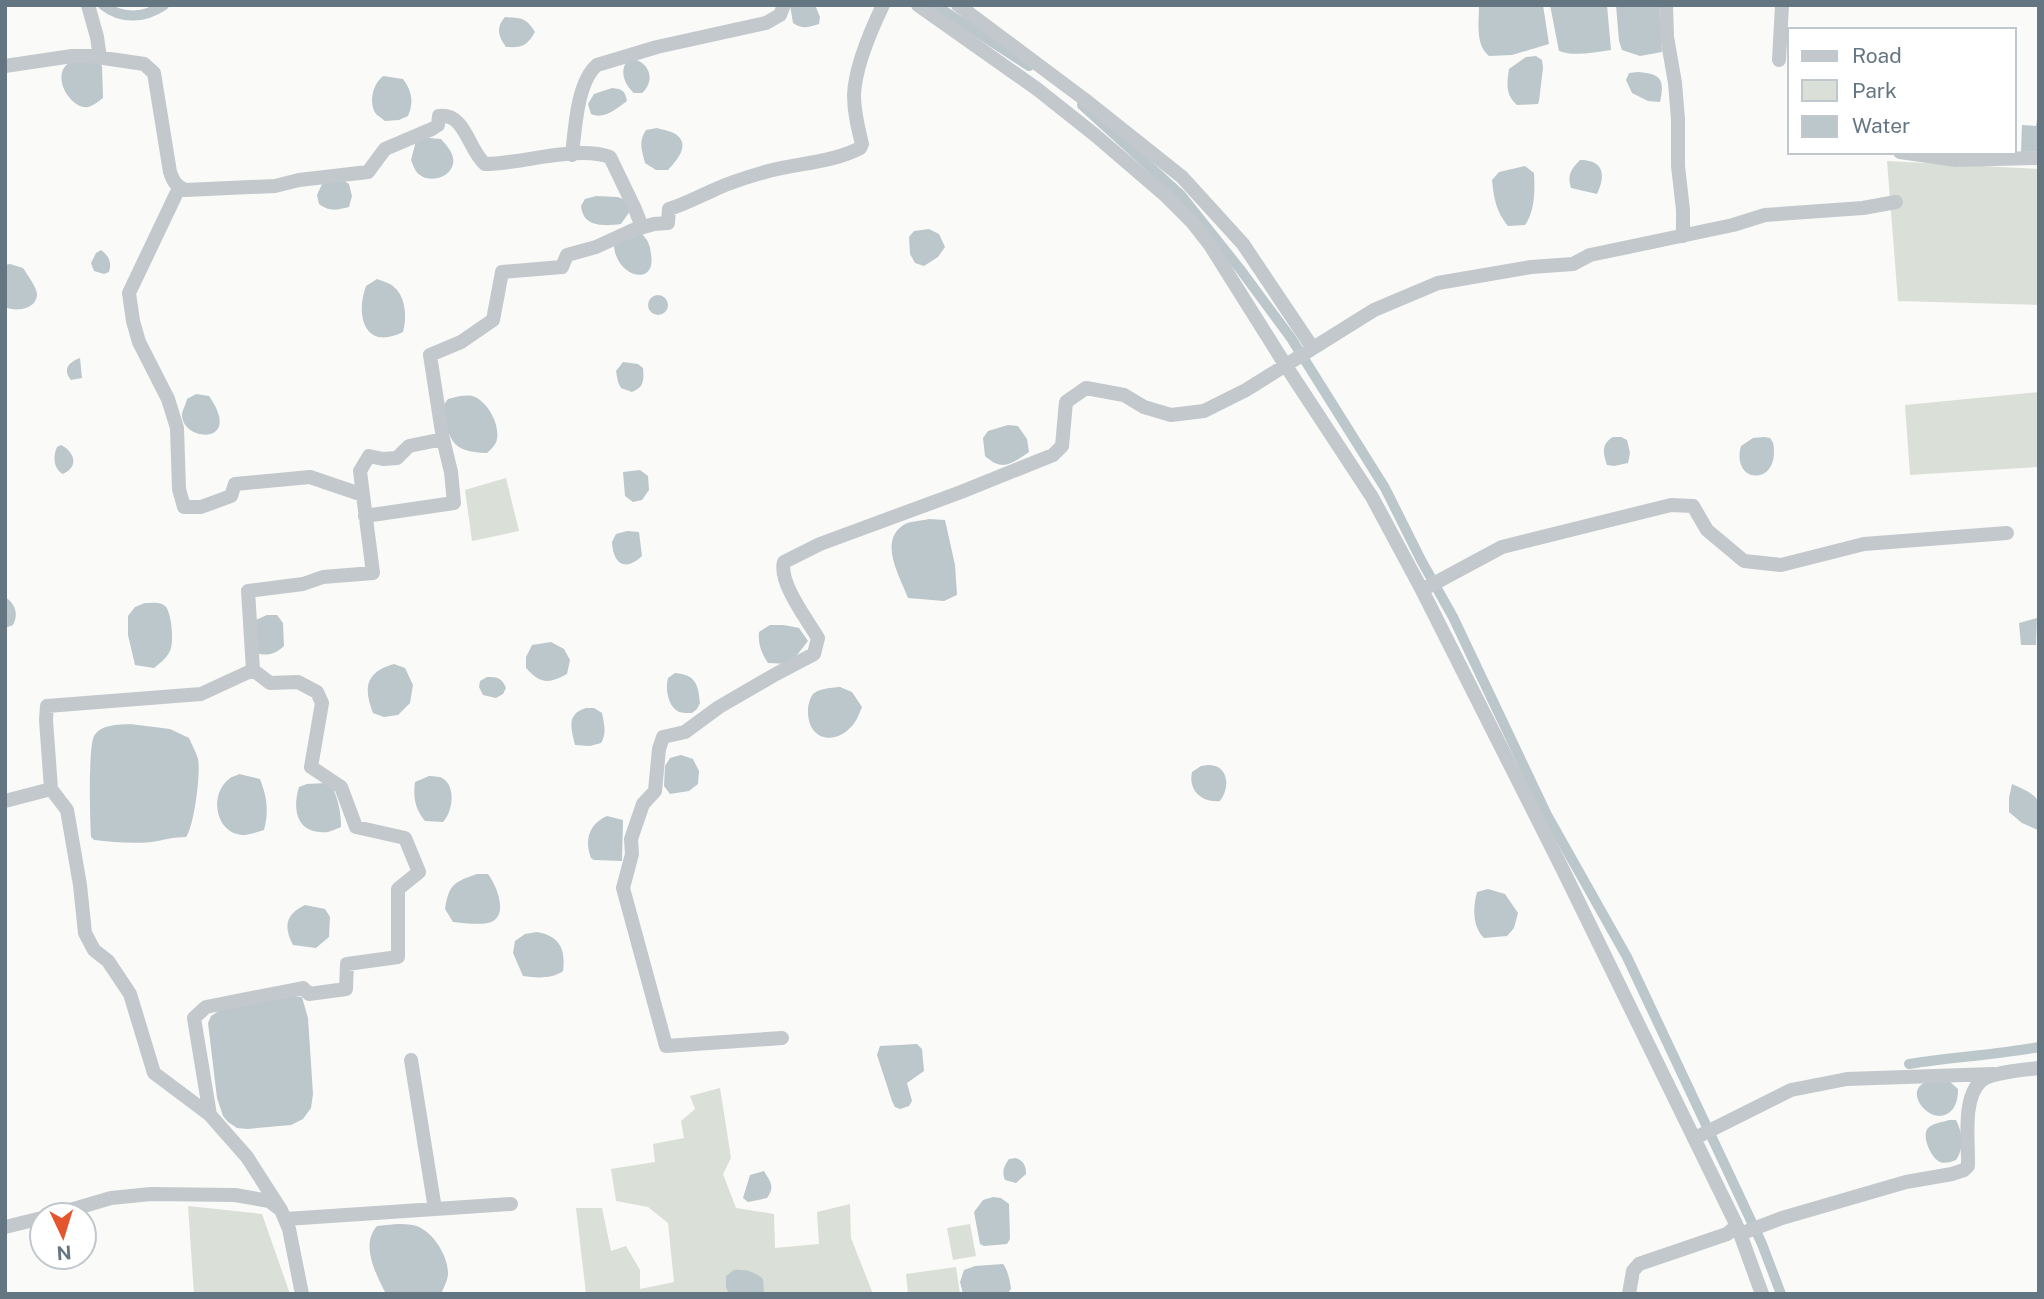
<svg xmlns="http://www.w3.org/2000/svg" width="2044" height="1299" font-family="'Public Sans',sans-serif">
<rect width="100%" height="100%" fill="#fafaf8"/>
<path fill="#dadfd7" d="M1887 161 2039 169V305L1898 301Z
M2039 392V467L1910 475 1905 405Z
M506 478 519 531 472 541 465 490Z
M720 1088 731 1158 723 1174 736 1208 774 1214 775 1248 819 1244 817 1212 850 1204 851 1238 873 1294H586L576 1208H602L611 1251 626 1246 640 1270V1289L674 1282 668 1223 648 1207 616 1201 611 1169 655 1162 653 1144 684 1138 681 1121 695 1109 690 1096Z
M188 1206 262 1214 290 1294H194Z
M970 1224 976 1256 953 1260 947 1228Z
M956 1267 960 1294H908L906 1274Z"/>
<path fill="#bbc7cb" d="M790 5H815L820 17 819 24C808 27 803 30 793 23Z
M1479 5H1543L1549 44 1512 55 1489 56C1475 45 1479 22 1479 5Z
M1550 5H1607L1611 50C1594 52 1575 57 1559 51Z
M1616 5H1659L1662 52 1640 56 1622 50 1619 41Z
M505 17C521 18 526 17 535 32 527 46 522 48 506 47 499 37 495 28 505 17Z
M1536 56 1542 60 1543 68 1539 101 1538 104 1517 105C1505 94 1507 84 1509 69L1526 57Z
M633 59C651 63 655 82 642 93H634C625 85 619 72 627 61Z
M70 62H98L102 66 103 98C99 101 93 106 88 107 71 110 49 75 70 62Z
M1638 72C1661 74 1665 79 1660 102L1648 101 1632 93 1626 80 1629 73Z
M383 76 403 79C412 91 414 102 408 116L399 120 385 121C384 120 377 115 376 114 368 102 373 84 383 76Z
M612 88C623 89 625 91 627 101 616 109 604 120 591 114L588 104 594 94Z
M2037 120 2039 151 2021 152 2022 125 2036 126Z
M657 128C663 130 673 131 678 136 690 147 675 162 668 170H656L645 163C642 151 638 142 646 130Z
M429 138 441 139C447 146 455 154 453 164 450 178 430 183 420 175 415 172 413 165 411 160L416 141Z
M1580 160C1604 160 1606 175 1597 194L1571 188C1567 175 1571 169 1580 160Z
M1525 166 1534 173C1535 189 1535 212 1525 225L1508 226C1496 211 1494 199 1492 180L1499 172Z
M339 178 349 184 352 196 349 207C337 210 330 212 319 204L317 195 323 182Z
M596 196 618 197 627 201 630 211 621 224C605 226 583 228 581 206L585 199Z
M929 229 939 234 945 247 938 257 924 266 915 263 910 254 909 237 914 231Z
M642 234C648 240 650 245 651 254 657 289 614 276 614 244Z
M101 250C109 256 112 262 109 272L104 274 94 271 91 263 96 253Z
M10 264 23 268C28 276 36 286 37 294 37 310 15 312 5 307V265Z
M377 279C382 281 390 283 394 287 406 297 407 318 403 332 365 351 355 316 366 286Z
M648 305a10 10 0 1 1 20 0a10 10 0 1 1-20 0Z
M80 358 82 378 71 380C62 369 69 362 80 358Z
M623 362 638 364 643 368C644 381 644 387 632 392L621 388 618 382 616 371Z
M196 394 209 396C244 446 182 442 182 415 182 411 186 404 187 399Z
M460 396C464 396 468 395 472 396 487 400 500 424 497 439 496 445 491 449 487 453 450 452 450 440 442 407L448 399Z
M1008 425 1018 426 1027 439 1029 452C1011 464 1003 472 985 456L983 438 988 431Z
M1613 437H1621L1627 440 1630 453 1628 463 1614 466 1607 465C1603 453 1601 444 1613 437Z
M1764 437 1770 438C1774 443 1774 446 1774 453 1773 487 1731 481 1741 446L1753 438Z
M61 445C75 452 79 467 63 474 53 469 53 456 57 447Z
M640 470 648 476 649 490 642 500 633 502 625 496 623 472Z
M929 519 945 520 955 565 957 595 944 601 908 598C900 577 879 543 902 526 908 521 921 521 929 519Z
M627 531 639 532 642 556C625 572 613 564 612 542L616 534Z
M5 597C15 603 19 614 13 625L5 628Z
M145 603C152 603 161 601 166 607 172 615 174 643 170 651 166 659 160 663 154 668L135 665 128 635V616L135 607Z
M267 615H277L283 623 284 646C277 653 267 657 257 653L256 620Z
M2037 618 2036 645H2021L2019 623Z
M770 625H784L799 628 808 641 790 664 768 663C761 652 758 645 759 632Z
M551 642 564 649 570 660 567 674C549 684 540 684 526 668V657L532 645Z
M394 664 405 668 413 685 410 703 398 715 384 717 373 713C363 687 366 672 394 664Z
M675 673C696 675 698 684 700 703L697 709 692 713C690 713 682 713 679 712 668 707 665 689 668 678Z
M487 677C498 677 502 678 506 688L503 694 496 698 483 695 479 687 480 681Z
M840 687 852 692 862 707C860 711 858 718 855 722 839 746 807 743 808 710 808 705 810 698 813 694 820 688 831 688 840 687Z
M586 708H594L602 713C604 724 607 733 601 743L590 746 575 745C571 728 566 714 586 708Z
M130 724 170 729 189 738C192 745 196 752 198 759 201 772 194 827 186 837 174 837 163 840 152 842 133 844 112 842 94 840L91 837C90 819 88 749 94 736 101 724 118 725 130 724Z
M681 755 693 759 699 771 698 784 689 791 670 794 664 786 665 766 670 758Z
M1208 765C1228 764 1231 787 1220 801 1202 803 1188 791 1192 772L1201 766Z
M239 774 260 779C267 797 269 811 264 830 257 832 249 835 242 835 215 833 209 794 229 779 232 776 236 776 239 774Z
M429 776C431 776 439 777 440 777 457 784 453 812 443 822L425 821C415 809 413 797 415 782Z
M325 783 332 786C338 799 341 812 341 827 338 828 335 830 331 831 327 833 323 832 319 832 295 830 293 806 299 787L307 784Z
M2012 784C2039 796 2044 799 2038 830L2022 823 2009 812V798Z
M607 816 623 820 622 861 594 860 591 858C584 840 589 824 607 816Z
M477 874H488C497 886 510 918 488 923 477 925 463 923 453 922L445 909C449 884 454 882 477 874Z
M1488 889 1505 894 1518 913 1514 928 1507 936 1484 938C1472 926 1473 907 1477 892Z
M305 905 325 909 330 917 329 937 316 948 293 945C283 926 286 914 305 905Z
M537 932C559 936 566 948 563 971 552 979 537 978 523 976L513 953 515 941 525 934Z
M294 996 302 997 308 1018 313 1094 311 1108 303 1119 291 1125 247 1129 237 1128 228 1122 223 1116 217 1098 208 1023 211 1016 222 1009Z
M917 1044 922 1049 924 1071 907 1083 912 1101 909 1106 900 1109 895 1107 892 1101 877 1055 880 1046Z
M1949 1081 1958 1089C1958 1096 1957 1104 1952 1110 1933 1131 1900 1090 1927 1082 1934 1080 1942 1081 1949 1081Z
M1949 1120H1956C1963 1133 1964 1149 1956 1160 1951 1162 1945 1164 1940 1162 1931 1158 1921 1136 1928 1128 1933 1123 1943 1122 1949 1120Z
M1016 1158C1024 1161 1026 1166 1026 1174L1016 1183 1005 1180C1002 1172 1003 1167 1009 1159Z
M764 1171C771 1183 775 1186 767 1198L748 1202 743 1198 750 1175Z
M993 1197 1001 1198 1009 1204 1010 1239 1007 1244 984 1246 980 1244 974 1212 983 1200Z
M397 1224C404 1224 412 1224 419 1227 434 1234 448 1256 448 1273 448 1280 444 1287 441 1294H386C376 1274 360 1245 377 1226Z
M1003 1264C1008 1270 1010 1281 1011 1289L1008 1293 963 1294 960 1282 964 1270 975 1266Z
M734 1270C745 1269 754 1271 763 1279L764 1294H729L726 1287V1276Z"/>
<g fill="none" stroke-linecap="round" stroke-linejoin="round">
<path stroke="#bbc7cb" stroke-width="10" d="M103 5C122 20 145 18 164 5
M935 5 1029 66
M1082 105 1181 195 1240 269 1291 338 1385 488 1421 560 1453 617 1547 815 1627 957 1762 1244 1781 1294
M1909 1064C1952 1057 1996 1055 2039 1047"/>
<path stroke="#c3c8cc" stroke-width="14" d="M88 5 97 37 100 58
M918 5 1037 89 1095 135 1166 196 1192 222 1210 245 1286 366 1372 497 1422 590 1562 868 1736 1224 1733 1229 1727 1234 1639 1264 1633 1271 1629 1294
M958 5 1084 99 1182 177 1243 244 1312 347
M1666 5 1667 37 1675 83 1678 119V166L1683 210V236
M1779 60 1782 5
M5 66 72 56H90L144 64 154 73 170 172C173 181 176 186 185 190L275 186 299 180 368 172 385 149 432 129 438 125 439 116C466 113 468 150 485 164 521 164 577 145 610 157L635 209 642 227
M1900 152 1956 160 2039 158
M572 155C575 129 577 82 597 65L657 47 766 23 780 15 784 5
M179 188 129 293 133 321 139 342 168 399 177 428 179 489 184 507H201L231 496 235 484 310 477 363 495 360 471 369 456 383 459 397 458 409 446 443 439
M365 516 454 503 451 472 443 439 430 355 461 342 493 320 502 272 562 267 567 255 596 247 633 230 654 224 668 223 669 209C683 205 700 196 714 190 730 182 748 177 765 172 796 163 832 163 860 148L862 144C858 128 854 112 854 95 855 67 871 30 883 5
M1422 590 1502 547 1671 505 1693 506 1707 530 1744 561 1781 565 1864 544 2007 533
M253 670 201 694 47 706 46 720 51 789 67 810 80 885 85 933 94 950 108 961 130 994 154 1073 210 1115 247 1157 281 1210
M5 801 51 789
M782 1038 666 1046 623 888 632 854 631 839 643 804 655 791 659 749 663 737 685 732 719 707 776 674 814 654 818 638C808 621 778 582 784 562L820 544 961 492 1053 455 1062 446 1066 402 1086 388 1124 395 1144 407 1171 415 1204 411 1246 390 1374 310 1438 283 1531 267 1573 264 1590 255 1733 225 1765 215 1863 208 1896 202
M411 1060 435 1209
M210 1115 194 1018 206 1007 303 988 309 994 346 989 347 964 398 957V889L419 872 405 838 356 827 341 787 311 767 322 703 317 692 298 682 270 683 253 670 248 591 303 584 323 577 373 573 363 495
M1695 1138 1791 1090 1847 1079 1993 1074
M53 1215 111 1198 151 1194 235 1195 269 1201 281 1210 289 1229 302 1294
M286 1219 511 1204
M5 1227 42 1218
M1738 1228 1762 1294
M1740 1234 1782 1218 1906 1182 1952 1174 1964 1170 1968 1166V1160C1968 1137 1963 1097 1981 1081 1991 1072 2024 1070 2039 1068"/>
</g>
<rect width="2044" height="1299" fill="none" stroke="#657683" stroke-width="14"/>
<rect x="1788" y="28" width="228" height="126" fill="#ffffff" stroke="#c1c8cd" stroke-width="2"/>
<rect x="1802" y="51" width="35" height="10" fill="#c3c8cc" stroke="#c1c8cd" stroke-width="2"/>
<text x="1852" y="63" font-size="21" fill="#657683">Road</text>
<rect x="1802" y="80" width="35" height="21" fill="#dadfd7" stroke="#c1c8cd" stroke-width="2"/>
<text x="1852" y="98" font-size="21" fill="#657683">Park</text>
<rect x="1802" y="116" width="35" height="21" fill="#bbc7cb" stroke="#c1c8cd" stroke-width="2"/>
<text x="1852" y="133" font-size="21" fill="#657683">Water</text>
<g transform="translate(63 1236) rotate(176)"><circle r="33" fill="#ffffff" stroke="#c1c8cd" stroke-width="2"/>
<path d="M0-5L12 26L0 18L-12 26Z" fill="#e4572e"/>
<text y="-10" font-size="19" font-weight="bold" text-anchor="middle" fill="#657683">N</text>
</g>
</svg>
